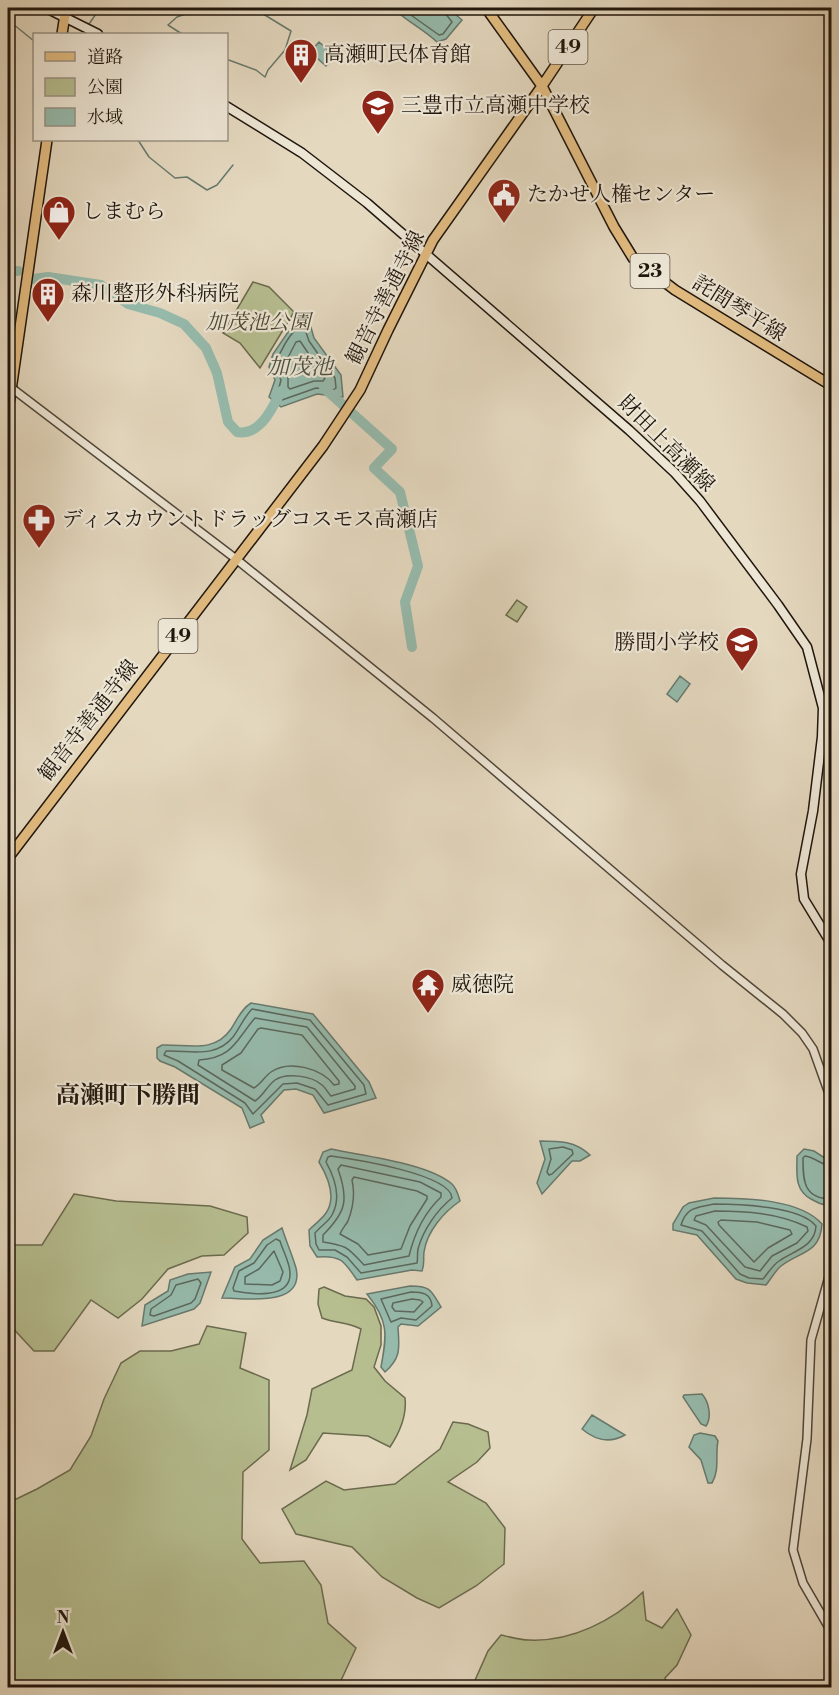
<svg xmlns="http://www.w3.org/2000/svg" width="839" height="1695" font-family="'Libre Bodoni','Noto Serif JP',serif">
<rect width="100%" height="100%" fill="#e4d8bf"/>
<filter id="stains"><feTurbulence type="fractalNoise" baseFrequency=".00333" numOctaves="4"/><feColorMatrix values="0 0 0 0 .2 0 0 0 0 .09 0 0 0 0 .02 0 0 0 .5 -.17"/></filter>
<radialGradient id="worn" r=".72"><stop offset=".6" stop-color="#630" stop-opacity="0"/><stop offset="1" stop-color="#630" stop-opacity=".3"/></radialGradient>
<path fill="#b6be90" stroke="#6b6a4e" stroke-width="1.5" d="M253 282 269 287 294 312 260 368 240 343 223 333Z
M517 600 527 607 517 622 506 615Z
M74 1194 116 1201 210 1206 247 1217 248 1233 224 1255 202 1256 168 1269 142 1299 118 1318 91 1300 54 1351H34L8 1323V1245H42Z
M324 1287 345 1296 366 1299 374 1307 381 1326V1345L374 1367 385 1381 405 1398C407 1416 400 1432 390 1447L368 1436 323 1433 306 1460 290 1470 307 1415 312 1389 352 1370 361 1329C346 1321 338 1324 322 1318L318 1304 319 1289Z
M207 1326 246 1333 240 1368 269 1380V1450L243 1472 242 1539 260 1563 304 1561 321 1585 328 1623 356 1648 338 1687H8V1503L37 1489 70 1470 91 1436 104 1399 121 1363 140 1351H171L199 1344Z
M453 1422 468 1424 488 1432 490 1448 477 1462 448 1482 486 1503 505 1528 504 1564 476 1586 439 1608 417 1598 382 1577 352 1547 296 1534 282 1509 326 1481 344 1490 395 1484 440 1449Z
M643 1592 646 1620 662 1628 677 1609 691 1635 677 1665 665 1678 668 1687H472L488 1651 501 1635C510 1637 520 1640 529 1640 571 1642 613 1621 643 1592Z"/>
<path fill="#96bbad" stroke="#67796d" stroke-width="1.5" d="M393 8H448L462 20 446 39 437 42C423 29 406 21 393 8Z
M319 42 335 56 326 66 310 52Z
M299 316 308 317 314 338 341 375 343 397 317 394 281 407 269 397 275 380 269 367 273 354Z
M680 676 690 684 677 702 667 694Z
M251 1003 313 1014 369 1082 376 1098 324 1113 313 1095 296 1089 284 1090 261 1115 264 1122 250 1128 242 1108 175 1067 160 1061 157 1058V1048L162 1045C187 1044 214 1054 231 1029 237 1020 241 1009 251 1003Z
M540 1141C560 1141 575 1141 590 1155L580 1161H572L542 1194 537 1183 545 1159Z
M331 1149C363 1156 428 1163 452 1184 457 1189 458 1194 460 1201 444 1212 427 1231 424 1252 423 1259 425 1264 422 1271L412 1270 357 1280C344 1261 341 1255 317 1257L310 1246 309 1230C314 1225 322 1219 326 1213 337 1197 328 1177 319 1162L323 1152Z
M804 1149 814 1151 831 1162 832 1203 829 1205C822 1205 818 1203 811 1199 794 1190 797 1173 797 1156Z
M714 1198C745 1198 800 1199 822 1224 820 1254 800 1251 781 1266 775 1271 771 1279 766 1285L747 1283 736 1279 697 1235 673 1230V1224L683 1207 689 1203Z
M282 1228C286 1241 292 1254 296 1268 305 1308 245 1298 222 1298L235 1267 250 1259 263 1240Z
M211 1272 200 1303 194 1309 142 1326 145 1305 168 1291 170 1280 188 1274Z
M410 1286C431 1286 431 1290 441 1307L418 1326 401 1324 398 1327C399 1347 402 1357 385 1372L381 1367C387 1335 389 1321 367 1294Z
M702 1394C709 1402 712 1417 706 1426L701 1424 683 1397 684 1395Z
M592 1415 625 1435C609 1444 595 1440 582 1429Z
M700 1433 715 1436 718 1441C715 1455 720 1470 712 1483H708L701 1460 689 1447 694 1435Z"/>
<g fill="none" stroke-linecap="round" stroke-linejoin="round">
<path stroke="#5b685d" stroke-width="1.5" d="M401 8 439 35 443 34 452 22 445 13 444 8
M303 324 309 341 335 378 336 388 333 390 316 388 282 400 277 395 281 380 275 366C279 353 290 331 303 324Z
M300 341 325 378 323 381H314L290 389 288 387V377L283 367 296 342Z
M252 1009 310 1020 364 1085 366 1094 328 1105 315 1089 297 1083 283 1084 253 1114 245 1103 178 1061 164 1055 166 1051C190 1050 215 1059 233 1037 240 1028 244 1017 252 1009Z
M255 1018 307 1027 355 1086V1089L331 1096C328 1093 326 1088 322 1085 312 1076 286 1072 275 1080 267 1086 263 1096 255 1101L198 1065 199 1060C233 1058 236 1040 255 1018Z
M261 1028 302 1035 339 1081V1084L334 1085C322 1069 290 1059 271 1072 265 1076 261 1084 254 1088L222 1070V1065L241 1053 258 1029Z
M563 1147 572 1150 573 1154 552 1174 549 1175 547 1172 551 1159 549 1149Z
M331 1156C353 1159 451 1174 452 1198 437 1210 423 1230 418 1249 417 1254 418 1259 417 1263L361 1273 347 1257 335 1250H319L316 1244 315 1233C320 1227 329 1221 332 1215 342 1197 335 1178 326 1162L328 1157Z
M341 1165 420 1182 441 1193V1197C424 1213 414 1235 409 1256L364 1265C347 1247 348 1246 323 1242V1235C346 1212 349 1200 338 1169Z
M832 1166C822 1166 815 1157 805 1156L803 1158C803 1180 803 1199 832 1199
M354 1177 417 1191 427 1196V1199L410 1226 401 1249 368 1255 358 1244 340 1234C342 1229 345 1226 348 1221 353 1208 355 1193 352 1180Z
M714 1204C739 1204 800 1206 816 1226 815 1247 793 1251 779 1261 773 1265 768 1273 763 1279L749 1278 740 1274 702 1231 681 1225C687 1206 697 1208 714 1204Z
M715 1211C746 1211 778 1213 807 1227L808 1231 797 1243 772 1256 760 1271 745 1267 706 1225 694 1220 696 1216Z
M721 1220 757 1222 790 1230 792 1234 768 1248 754 1262 719 1225 718 1222Z
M276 1239 280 1241C283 1251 290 1263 290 1273 291 1300 250 1294 234 1291L233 1288 239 1271 254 1263 267 1245Z
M274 1251 283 1272 280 1281 272 1285 245 1284V1277L259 1269Z
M198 1279 201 1283 195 1299 191 1303 154 1316 150 1315 151 1309 171 1295 176 1285Z
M411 1292C422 1292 431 1293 432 1306L416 1320 401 1318 391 1322 381 1299Z
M412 1299 420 1300 423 1302 414 1312 395 1311 392 1307 393 1303Z"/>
<path stroke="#67796d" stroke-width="1.5" d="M324 8 328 11
M8 20 34 41
M89 24 100 8
M182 34 168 25 177 17 202 8
M226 59 256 70 265 77 268 70 285 50 291 31 255 9
M138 140 149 157 175 178 187 177 207 190 217 185 233 165"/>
<path stroke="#96bbad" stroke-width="10" d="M825 8 832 14
M8 271H18
M33 279 48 277 101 285 128 304 160 313 184 324 206 348 217 373 228 422 237 432C260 436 272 409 281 391
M324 388 392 449 374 468 400 492 418 566 405 602 412 647"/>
<defs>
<path id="tertiary" d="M9 386 236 559 433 718 722 965 783 1014 802 1033 813 1049 832 1102
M832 1266 811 1340 807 1439 793 1550 803 1583 832 1633"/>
<path id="secondary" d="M46 8 98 34
M226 106 302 153 367 203 629 430 675 473 700 501 778 605 807 647 823 708 822 737 813 811 801 874 804 899 832 945"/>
<path id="primary" d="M486 8 542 86 614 227 633 258 675 290 832 386
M8 858 323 446 360 390 388 330 433 240 542 86 594 8"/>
<path id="trunk" d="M62 34 66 8
M8 411 47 140"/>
</defs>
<use href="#tertiary" stroke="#51463a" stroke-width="10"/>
<use href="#secondary" stroke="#20160d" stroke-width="11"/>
<use href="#primary" stroke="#20160d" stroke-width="12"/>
<use href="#trunk" stroke="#20160d" stroke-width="12"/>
<use href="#tertiary" stroke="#ede6d5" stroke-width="7"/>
<use href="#secondary" stroke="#ede6d5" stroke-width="8"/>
<use href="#primary" stroke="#e2bc80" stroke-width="9"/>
<use href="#trunk" stroke="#e2bc80" stroke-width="9"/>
</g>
<defs>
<symbol id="building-pin" viewBox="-11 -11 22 30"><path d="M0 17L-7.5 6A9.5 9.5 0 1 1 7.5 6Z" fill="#8f2418" stroke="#ede6d5"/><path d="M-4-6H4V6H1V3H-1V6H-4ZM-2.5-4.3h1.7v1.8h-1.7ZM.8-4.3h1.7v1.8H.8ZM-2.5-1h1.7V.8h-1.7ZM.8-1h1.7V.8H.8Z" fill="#fff"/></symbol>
<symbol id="school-pin" viewBox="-11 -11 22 30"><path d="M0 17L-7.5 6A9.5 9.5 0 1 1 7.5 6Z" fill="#8f2418" stroke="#ede6d5"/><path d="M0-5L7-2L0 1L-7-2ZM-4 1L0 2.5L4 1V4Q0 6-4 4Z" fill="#fff"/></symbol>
<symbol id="civic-pin" viewBox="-11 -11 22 30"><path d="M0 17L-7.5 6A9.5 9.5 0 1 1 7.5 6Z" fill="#8f2418" stroke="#ede6d5"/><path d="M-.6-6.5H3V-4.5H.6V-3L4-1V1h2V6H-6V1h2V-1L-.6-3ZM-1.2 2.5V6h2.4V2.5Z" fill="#fff"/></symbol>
<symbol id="shop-pin" viewBox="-11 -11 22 30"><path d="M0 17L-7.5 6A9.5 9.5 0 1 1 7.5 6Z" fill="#8f2418" stroke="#ede6d5"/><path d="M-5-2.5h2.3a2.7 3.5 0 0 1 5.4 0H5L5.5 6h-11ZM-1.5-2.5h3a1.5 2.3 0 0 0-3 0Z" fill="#fff"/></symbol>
<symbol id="pharmacy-pin" viewBox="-11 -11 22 30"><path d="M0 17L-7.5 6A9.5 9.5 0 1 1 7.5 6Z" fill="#8f2418" stroke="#ede6d5"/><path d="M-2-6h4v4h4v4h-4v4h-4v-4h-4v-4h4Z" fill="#fff"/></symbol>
<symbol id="temple-pin" viewBox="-11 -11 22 30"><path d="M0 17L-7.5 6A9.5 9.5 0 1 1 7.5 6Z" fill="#8f2418" stroke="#ede6d5"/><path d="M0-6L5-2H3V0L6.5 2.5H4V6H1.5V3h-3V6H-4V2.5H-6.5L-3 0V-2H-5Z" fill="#fff"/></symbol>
</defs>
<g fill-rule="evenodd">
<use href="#building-pin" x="282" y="36" width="38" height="52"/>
<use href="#school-pin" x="359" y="87" width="38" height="52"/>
<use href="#civic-pin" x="485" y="176" width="38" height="52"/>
<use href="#shop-pin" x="40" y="193" width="38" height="52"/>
<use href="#building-pin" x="29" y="275" width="38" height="52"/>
<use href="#pharmacy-pin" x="20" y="501" width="38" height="52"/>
<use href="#school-pin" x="723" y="624" width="38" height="52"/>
<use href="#temple-pin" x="409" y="966" width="38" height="52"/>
</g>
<g text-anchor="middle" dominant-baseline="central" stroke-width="4.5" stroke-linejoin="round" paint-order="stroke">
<g fill="#ede6d5" stroke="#5e5449" stroke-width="1.5">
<rect x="548.5" y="30" width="39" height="34" rx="4.5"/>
<rect x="630.5" y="254" width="39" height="34" rx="4.5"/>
<rect x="158.5" y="619" width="39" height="34" rx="4.5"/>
</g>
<g font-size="20" font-weight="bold" fill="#20160d">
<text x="568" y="47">49</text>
<text x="650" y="271">23</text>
<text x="178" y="636">49</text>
</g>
<g font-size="21" fill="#20160d" stroke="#ede6d5" text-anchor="start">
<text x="324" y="55">高瀬町民体育館</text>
<text x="401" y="106">三豊市立高瀬中学校</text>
<text x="527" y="195">たかせ人権センター</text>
<text x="82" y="212">しまむら</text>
<text x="71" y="294">森川整形外科病院</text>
<text x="62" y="520">ディスカウントドラッグコスモス高瀬店</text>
<text x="719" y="643" text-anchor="end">勝間小学校</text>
<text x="451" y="985">威徳院</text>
</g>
<g font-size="21" fill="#20160d" stroke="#ede6d5">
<text transform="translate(386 298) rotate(-63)">観音寺善通寺線</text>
<text transform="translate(739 309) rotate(32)">詫間琴平線</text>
<text transform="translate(666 444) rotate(45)">財田上高瀬線</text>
<text transform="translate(89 721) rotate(-52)">観音寺善通寺線</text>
</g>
<g font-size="21" font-style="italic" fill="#4d4834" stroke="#ede6d5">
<text x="258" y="323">加茂池公園</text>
</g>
<g font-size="22" font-style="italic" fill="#495045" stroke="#ede6d5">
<text x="300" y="367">加茂池</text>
</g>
<g font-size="24" font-weight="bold" fill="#20160d" stroke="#ede6d5">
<text x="128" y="1096">高瀬町下勝間</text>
</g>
</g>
<rect width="839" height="1695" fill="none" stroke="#e4d8bf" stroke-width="30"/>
<rect x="9" y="9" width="821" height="1677" fill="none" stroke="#20160d" stroke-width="3"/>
<rect x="15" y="15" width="809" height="1665" fill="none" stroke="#20160d" stroke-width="1.5"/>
<rect x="33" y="33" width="195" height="108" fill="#ede6d5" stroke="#9b9385" stroke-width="1.5"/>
<rect x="45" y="52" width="30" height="9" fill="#e2bc80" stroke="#9b9385" stroke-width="1.5"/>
<text x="87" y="63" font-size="18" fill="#20160d">道路</text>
<rect x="45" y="78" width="30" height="18" fill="#b6be90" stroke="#9b9385" stroke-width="1.5"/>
<text x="87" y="93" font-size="18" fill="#20160d">公園</text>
<rect x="45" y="108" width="30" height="18" fill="#96bbad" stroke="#9b9385" stroke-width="1.5"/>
<text x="87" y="123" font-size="18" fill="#20160d">水域</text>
<g transform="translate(63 1632)" stroke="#ede6d5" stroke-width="4.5" paint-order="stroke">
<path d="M0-4.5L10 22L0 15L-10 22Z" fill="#20160d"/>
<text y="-9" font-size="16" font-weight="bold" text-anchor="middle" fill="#20160d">N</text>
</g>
<rect width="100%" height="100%" filter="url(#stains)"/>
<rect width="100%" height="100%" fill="url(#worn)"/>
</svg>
